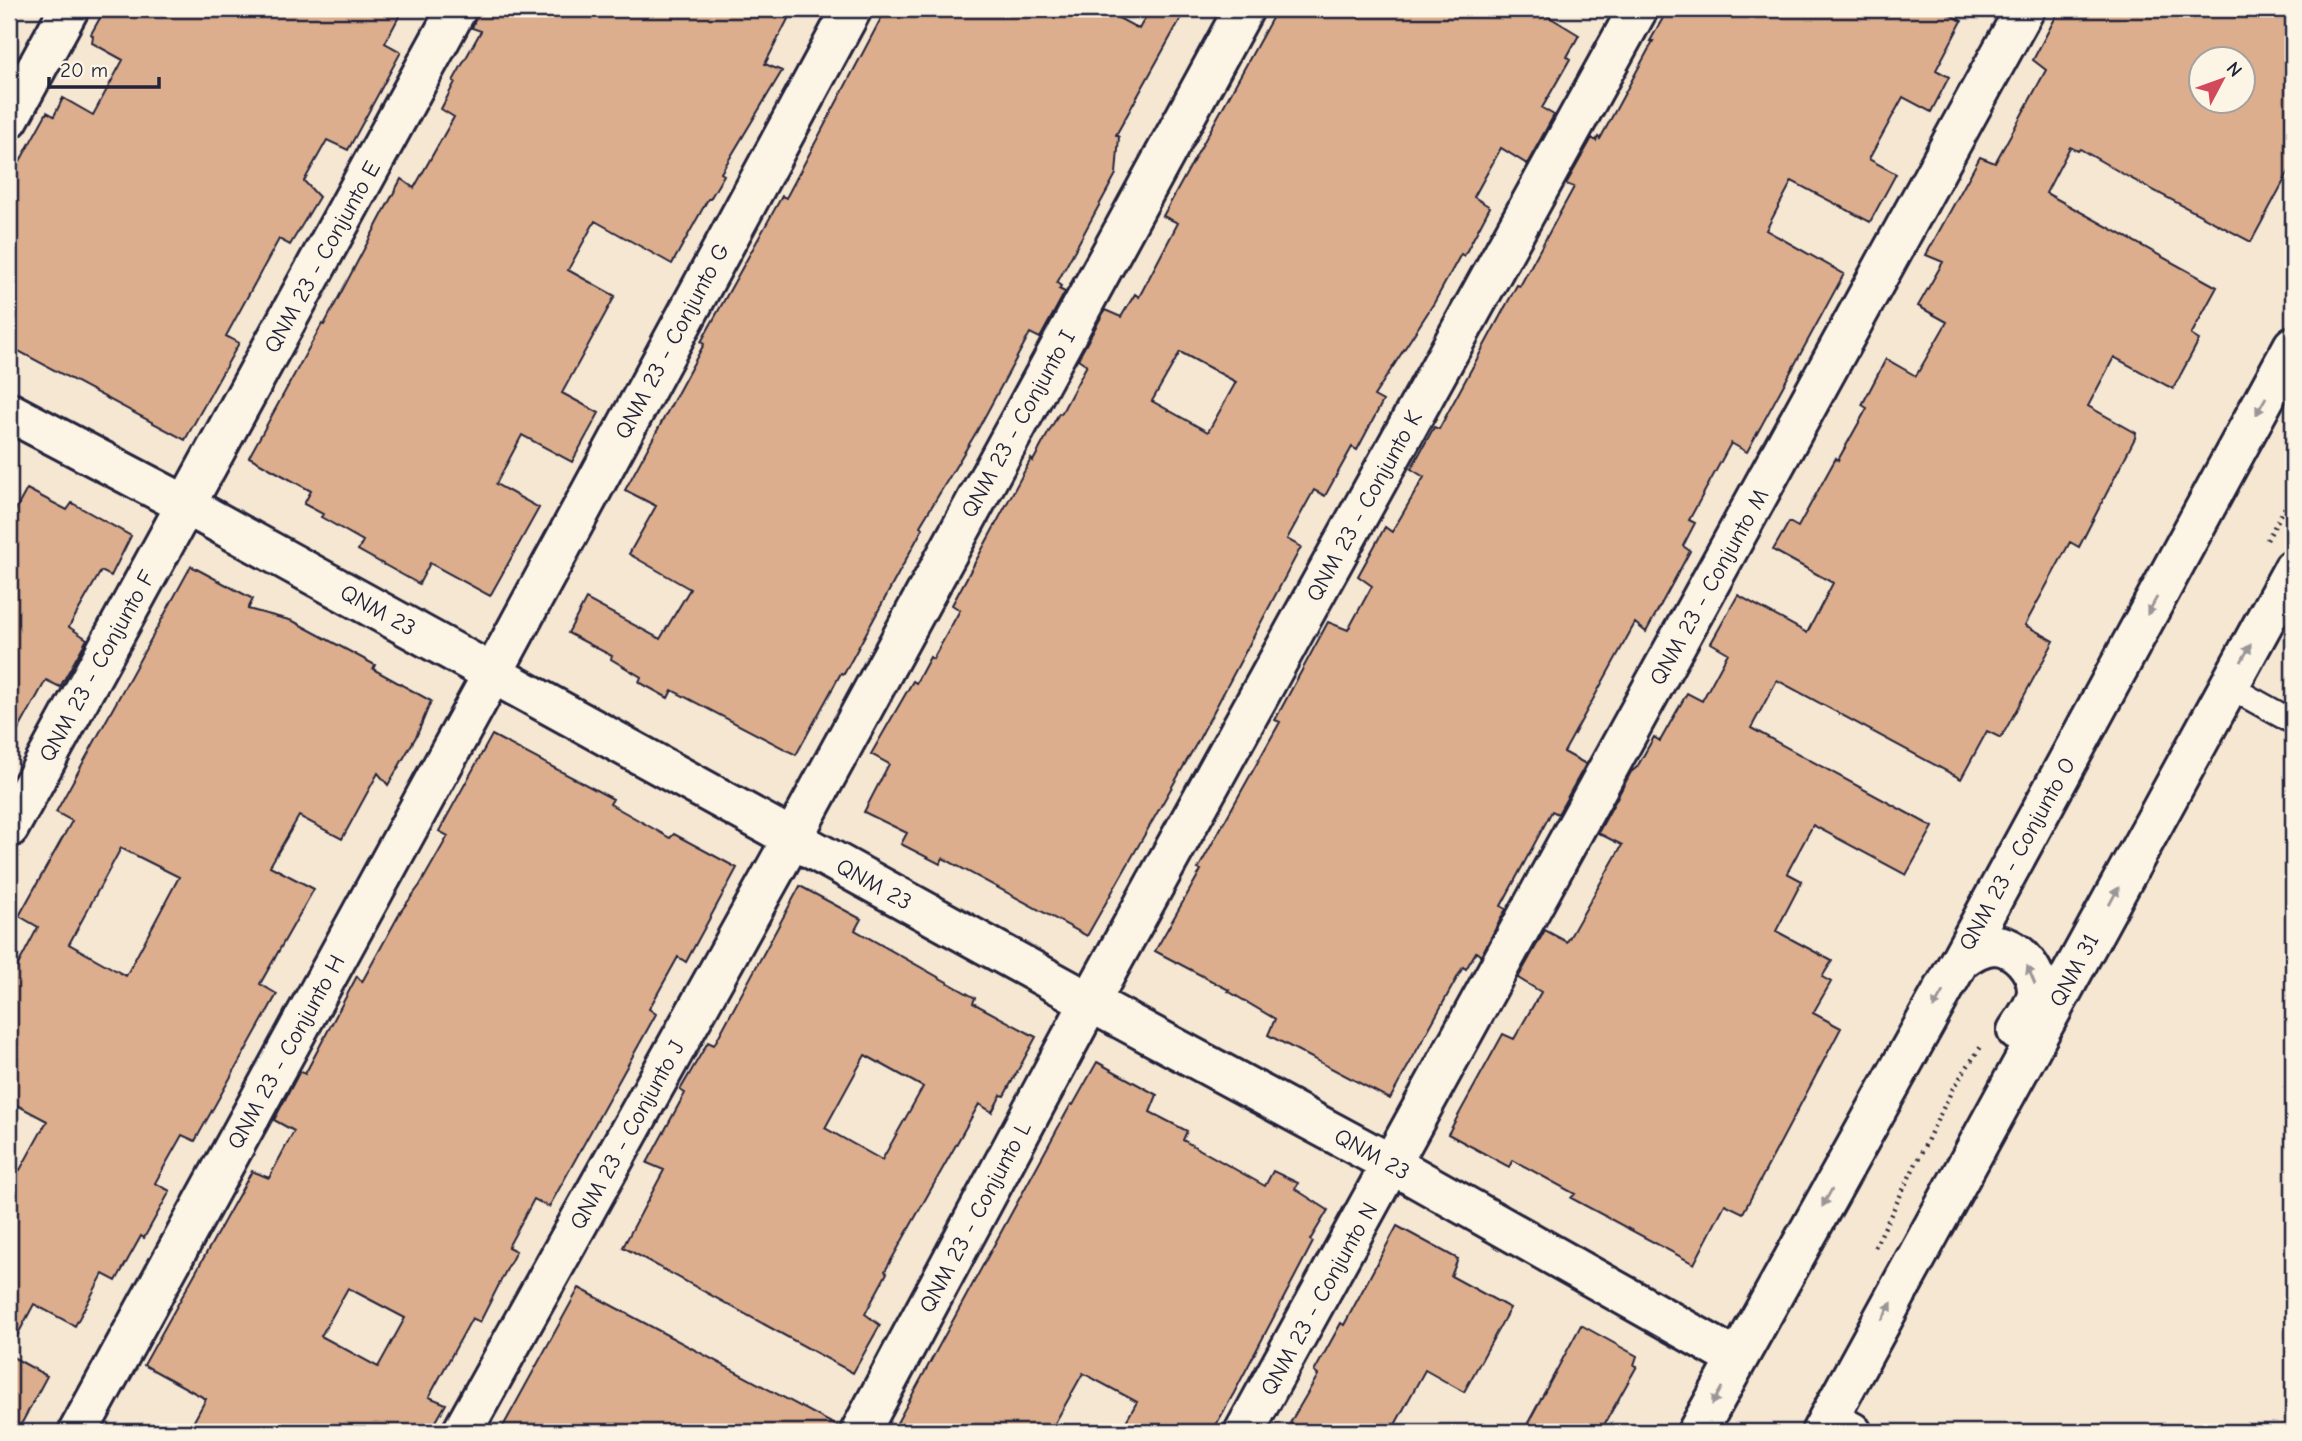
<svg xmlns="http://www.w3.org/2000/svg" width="2302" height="1441" font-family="'Comic Neue',sans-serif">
<rect width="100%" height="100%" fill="#f6e7d3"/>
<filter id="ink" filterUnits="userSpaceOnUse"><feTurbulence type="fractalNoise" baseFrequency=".0143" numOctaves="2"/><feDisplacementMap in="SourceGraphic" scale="14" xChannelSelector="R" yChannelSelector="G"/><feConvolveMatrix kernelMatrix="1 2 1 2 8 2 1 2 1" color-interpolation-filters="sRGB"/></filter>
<g filter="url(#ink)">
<path fill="#dcae8d" stroke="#22223b" stroke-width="2" fill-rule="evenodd" d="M105 9H403L385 43 401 52 348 150 327 140 304 181 319 197 290 245 279 239 226 336 239 343 185 440 9 346V181L47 112 54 116 63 98 93 115 123 60 92 43 93 36 91 34Z
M479 9H769L788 19 765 64 782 71 721 173 724 175 710 199H708L672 264 595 221 568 270 615 296 562 393 599 413 572 462 522 435 496 484 539 508 490 596 430 563 419 584 358 550 363 541 321 517 323 514 304 504 311 491 249 457 322 324 324 325 401 179 414 188 454 117 441 109 455 82 453 81 481 31 472 28Z
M886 9H1102L1139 29 1150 9H1186L1116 135 1119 137 1116 174 1057 283 1061 286 1059 289 1065 292 1040 338 1030 333 977 431 920 526 923 528 844 674 841 673 796 755 672 690 668 698 639 682 641 677 611 659 612 656 568 633 586 599 660 639 690 589 629 554 656 506 625 490 704 344 701 342 782 196 786 198Z
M1277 9H1536L1579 35 1567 57 1570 59 1542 108 1554 115 1527 164 1501 148 1474 197 1490 207 1464 256 1461 254 1434 303 1374 396 1383 401 1357 450 1352 447 1325 496 1314 490 1287 539 1301 547 1198 741 1087 936 943 858 940 864 901 844 907 833 864 812 889 764 871 754 913 681 916 683 930 657 933 659 960 610 952 605 1031 459 1033 461 1059 413 1061 414 1087 365 1078 359 1105 310 1121 317 1135 294 1139 297 1178 223 1163 216ZM1180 352 1236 382 1208 432 1152 401Z
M1668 9H1940L1962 21 1936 70 1949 77 1931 112 1903 97 1869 159 1896 174 1870 222 1792 181 1766 230 1844 274 1747 452 1731 443 1689 520 1695 523 1683 546 1690 551 1646 632 1635 623 1564 752 1586 764 1558 814 1552 811 1501 906 1506 909 1481 956 1476 952 1466 969 1463 967 1390 1099 1268 1035 1275 1019 1228 991 1229 990 1155 951 1201 870 1198 869 1280 722 1275 720 1328 622 1348 630 1372 586 1358 576 1385 527 1392 532 1424 477 1411 469 1434 427 1439 429 1517 285 1520 286 1574 187 1566 184 1592 138 1596 141 1598 137 1600 139 1653 41H1650Z
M2060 9H2293V164L2251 242 2130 178 2080 149 2078 151 2070 147 2046 193 2217 287 2191 335 2199 340 2173 389 2114 357 2088 406 2136 433 2135 438 2079 547 2070 542 2025 625 2054 641 2001 738 1987 731 1961 779 1777 680 1751 728 1933 827 1906 875 1813 825 1787 873 1802 881 1776 931 1832 961 1822 977 1831 982 1813 1013 1841 1028 1743 1213 1725 1204 1694 1264 1571 1198 1575 1194 1513 1160 1509 1167 1448 1134 1503 1034 1514 1039 1541 992 1518 978 1545 930 1567 942 1622 845 1598 833 1631 772 1637 767 1654 737 1660 741 1687 693 1702 701 1728 653 1711 643 1738 595 1807 633 1833 583 1773 550 1789 522 1798 527 1836 458 1838 460 1867 408 1862 405 1886 359 1916 376 1947 322 1918 306 1943 262 1926 255 1980 157 1995 163 2021 116 2046 70 2033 60ZM2201 60H2243V102H2201Z
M27 489 67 510 72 503 131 536 111 576 101 571 69 627 87 639 60 687 46 680 9 747V522Z
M191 566 253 599 248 609 293 621 375 665 373 669 431 701 417 735 388 785 378 773 342 839 299 816 270 866 314 889 260 984 277 994 195 1141 182 1135 155 1183 170 1191 144 1238 141 1236 116 1281 103 1274 75 1326 34 1304 9 1351V1164L20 1170 47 1121 9 1101V982L38 927 19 916 72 821 56 812ZM121 848 179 877 126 976 69 944Z
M492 735 613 799 610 804 670 838 674 834 737 868 686 962 678 957 649 1009 656 1014 549 1207 534 1199 508 1247 516 1251 480 1322 472 1318 429 1397 446 1404 430 1432H188L206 1399 144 1365 252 1171 269 1178 294 1131 274 1120 300 1071 305 1074 357 976 362 982 401 911 420 885 448 836 439 831ZM348 1288 405 1318 378 1367 321 1336Z
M800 886 861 919 855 930 975 998 973 1003 1036 1037 1004 1096 1001 1095 992 1112 979 1104 885 1271 887 1273 865 1314 880 1325 853 1373 623 1247 664 1170 647 1163 685 1093 680 1090 708 1042 714 1045ZM865 1055 923 1087 882 1160 825 1128Z
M1097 1062 1157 1095 1150 1112 1187 1131 1183 1140 1265 1186 1273 1171 1298 1183 1295 1189 1328 1210 1310 1240 1313 1242 1234 1393 1212 1432H1120L1137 1402 1083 1373 1050 1432H892L1071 1104 1073 1105Z
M1397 1226 1458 1259 1451 1276 1510 1308 1464 1392 1425 1370 1391 1432H1307L1290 1423 1318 1375 1314 1372 1341 1323 1344 1325Z
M579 1288 839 1427 838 1432H500Z
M1581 1325 1637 1356 1634 1365 1637 1366 1600 1432H1523Z
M9 1355 47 1376 17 1432H9Z"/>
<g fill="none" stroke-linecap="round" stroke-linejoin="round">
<defs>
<path id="service" d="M2228 686 2293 722"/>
<path id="minor" d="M9 119 69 9
M9 412 186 505 1090 1002 1393 1165 1737 1359
M9 828 457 9
M1828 1419 1852 1432
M78 1432 493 673 852 9
M462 1432 792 839 1244 9
M860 1432 1090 1002 1638 9
M1244 1432 2025 9"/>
<path id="secondary" d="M1960 960C1970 953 1981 945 1995 945 2017 946 2037 970 2037 991 2036 1006 2025 1019 2017 1031
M1697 1432 1960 960 2293 346
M1821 1432 2293 569"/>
</defs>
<use href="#service" stroke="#22223b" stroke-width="28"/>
<use href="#minor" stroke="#22223b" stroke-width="44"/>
<use href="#secondary" stroke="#22223b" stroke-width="44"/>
<path stroke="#22223b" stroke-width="4.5" stroke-dasharray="2 5" stroke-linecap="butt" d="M2267 540 2293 493
M1875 1247 1953 1088 1982 1045"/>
<use href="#service" stroke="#fcf5e5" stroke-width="23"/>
<use href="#minor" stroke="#fcf5e5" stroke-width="38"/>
<use href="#secondary" stroke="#fcf5e5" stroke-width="38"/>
</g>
<defs><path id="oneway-solid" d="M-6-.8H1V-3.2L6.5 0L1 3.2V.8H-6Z" transform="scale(1.75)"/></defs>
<g fill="#9a9698">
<use href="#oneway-solid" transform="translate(2261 406) rotate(119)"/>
<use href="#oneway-solid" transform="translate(2152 606) rotate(119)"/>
<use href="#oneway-solid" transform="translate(2246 653) rotate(-61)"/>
<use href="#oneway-solid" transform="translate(2114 896) rotate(-62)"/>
<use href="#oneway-solid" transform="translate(2031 975) rotate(-113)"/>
<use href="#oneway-solid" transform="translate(1938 1000) rotate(119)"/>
<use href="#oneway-solid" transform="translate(1827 1198) rotate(119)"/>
<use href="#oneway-solid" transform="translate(1887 1311) rotate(-60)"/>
<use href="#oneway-solid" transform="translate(1717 1396) rotate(119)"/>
</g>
</g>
<g text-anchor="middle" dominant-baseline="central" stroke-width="5" stroke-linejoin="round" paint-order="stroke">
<g font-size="23" fill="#22223b" stroke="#fcf5e5">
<text transform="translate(322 257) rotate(-61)">QNM 23 - Conjunto E</text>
<text transform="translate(672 341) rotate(-62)">QNM 23 - Conjunto G</text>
<text transform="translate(1018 424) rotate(-61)">QNM 23 - Conjunto I</text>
<text transform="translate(1364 506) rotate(-61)">QNM 23 - Conjunto K</text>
<text transform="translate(1709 587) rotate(-61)">QNM 23 - Conjunto M</text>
<text transform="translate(378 610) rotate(29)">QNM 23</text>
<text transform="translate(97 666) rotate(-61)">QNM 23 - Conjunto F</text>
<text transform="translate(2017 854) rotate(-61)">QNM 23 - Conjunto O</text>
<text transform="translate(874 884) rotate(29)">QNM 23</text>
<text transform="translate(2074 970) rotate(-62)">QNM 31</text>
<text transform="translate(286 1052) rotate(-61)">QNM 23 - Conjunto H</text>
<text transform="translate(627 1135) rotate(-61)">QNM 23 - Conjunto J</text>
<text transform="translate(1372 1154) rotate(29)">QNM 23</text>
<text transform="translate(975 1217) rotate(-62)">QNM 23 - Conjunto L</text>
<text transform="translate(1319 1299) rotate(-61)">QNM 23 - Conjunto N</text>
</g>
</g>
<rect width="2302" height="1441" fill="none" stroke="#fcf5e5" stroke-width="35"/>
<rect x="18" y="18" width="2267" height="1406" fill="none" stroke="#22223b" stroke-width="2.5" filter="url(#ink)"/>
<g transform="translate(2222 80) rotate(49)"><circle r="33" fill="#fcf5e5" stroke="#a5a1a1" stroke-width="2"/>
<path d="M0-5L12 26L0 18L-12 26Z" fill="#d1495b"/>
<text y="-10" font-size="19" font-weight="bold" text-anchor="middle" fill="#22223b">N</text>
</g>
<path d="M49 77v10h110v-10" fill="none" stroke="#22223b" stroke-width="3.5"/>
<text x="60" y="77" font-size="21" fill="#22223b" stroke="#fcf5e5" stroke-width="5" paint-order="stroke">20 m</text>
</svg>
